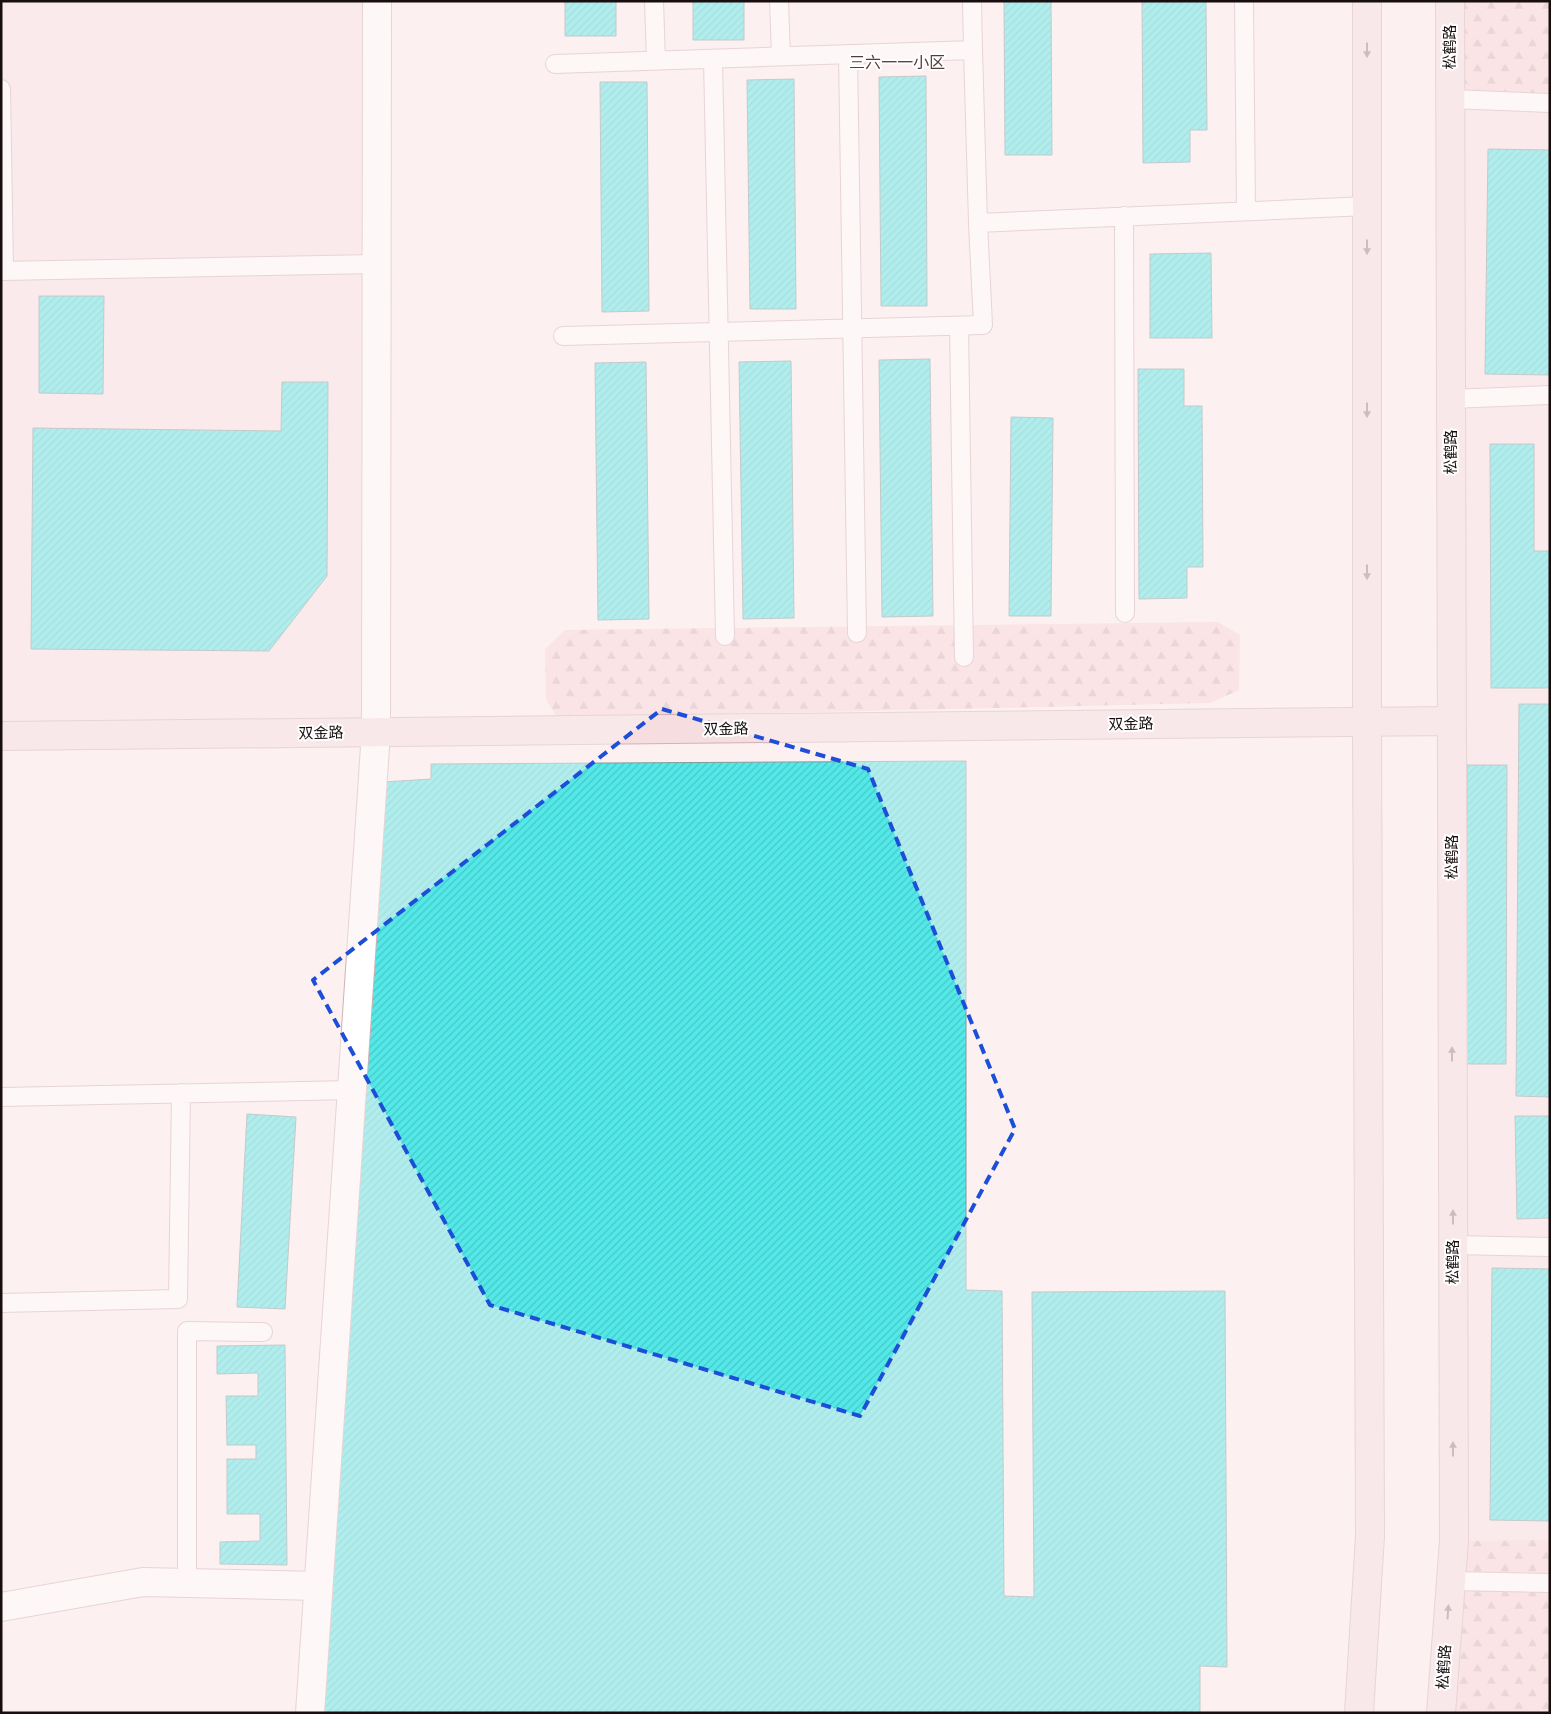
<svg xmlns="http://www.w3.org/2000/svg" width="1551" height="1714" font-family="Bitter,'Noto Sans SC',serif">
<defs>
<pattern id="forest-firs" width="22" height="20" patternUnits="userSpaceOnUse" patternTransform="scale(1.25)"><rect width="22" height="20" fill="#f8d4d7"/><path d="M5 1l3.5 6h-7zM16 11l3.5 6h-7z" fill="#d4b5b7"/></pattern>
<pattern id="building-hatch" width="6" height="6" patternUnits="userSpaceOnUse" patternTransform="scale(1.25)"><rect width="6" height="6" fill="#54e9e9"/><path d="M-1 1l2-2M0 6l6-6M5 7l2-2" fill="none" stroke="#48c7c7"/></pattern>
</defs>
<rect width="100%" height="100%" fill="#fcf0f1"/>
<path fill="#fbe3e5" d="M1 1H377L376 732 1 736Z
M1450 1H1550V1713L1450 1581Z"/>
<path fill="url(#forest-firs)" d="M1450 1H1550V103L1450 99Z
M1218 622 1240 635 1239 690 1210 703 558 718 546 700 545 649 565 630Z
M1550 1540V1713H1441L1454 1541Z"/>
<path fill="url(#building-hatch)" stroke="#7d9c9b" d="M565 1H616V36H565Z
M693 1H744V40H693Z
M1004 1H1051L1052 155H1005Z
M1142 1H1206L1207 130H1190V162L1143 163Z
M926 76 927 306H881L879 77Z
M794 79 796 309H750L747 80Z
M600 82H647L649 311 602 312Z
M1488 149 1550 150V375L1485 374Z
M1211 253 1212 338H1150V254Z
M39 296H104L103 394 39 393Z
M930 359 933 616 882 617 879 360Z
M791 361 794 618 743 619 739 362Z
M646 362 649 619 598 620 595 363Z
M1138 369H1184V406H1202L1203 567H1187V598L1139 599Z
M282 382H328L327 576 269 651 31 649 33 428 281 431Z
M1011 417 1053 418 1051 616H1009Z
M1490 444H1534V551H1550V688H1491Z
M1519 704H1550V1097L1516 1096Z
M966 761V1290L1002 1291 1004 1596 1034 1597 1032 1292 1225 1291 1227 1667 1200 1666V1713H319L384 782 431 779V764Z
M1467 765H1507L1506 1064H1466Z
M247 1114 296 1117 285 1309 237 1307Z
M1515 1116H1550V1218L1517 1219Z
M1492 1268 1550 1269V1521L1490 1520Z
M285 1345 287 1565 220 1564V1542L260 1541V1514H227V1459H256V1445H227L226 1396H258V1373L217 1374V1346Z"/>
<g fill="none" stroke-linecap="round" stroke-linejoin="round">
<defs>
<path id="lane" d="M654 1 656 61
M779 1 781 56
M972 1 973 50
M1244 1 1246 211
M848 54 857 633
M713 59 725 636
M555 64 973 50 978 223 1367 206
M1 89 4 271
M1450 99 1550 103
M1124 216 1125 613
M1 271 376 264
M959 326 964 657
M563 336 983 325 978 223
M1450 399 1550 395
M1 1097 352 1090
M1453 1245 1550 1247
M1 1303 178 1299 181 1093
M1450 1581 1550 1583
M187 1583V1331L263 1332"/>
<path id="street" d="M1 1607 143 1582 318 1586
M310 1713 376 732 377 1"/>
<path id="secondary" d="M1 736 1451 721
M1359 1713 1370 1536 1367 722V1
M1441 1713 1454 1541 1450 1"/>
</defs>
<use href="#lane" stroke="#d0b2b5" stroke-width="20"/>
<use href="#street" stroke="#d0b2b5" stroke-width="30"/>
<use href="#secondary" stroke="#d0b2b5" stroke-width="30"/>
<use href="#lane" stroke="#fff" stroke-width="18"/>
<use href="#street" stroke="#fff" stroke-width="28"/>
<use href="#secondary" stroke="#f6dde0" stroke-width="28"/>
</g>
<defs><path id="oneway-solid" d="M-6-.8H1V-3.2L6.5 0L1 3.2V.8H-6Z" transform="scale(1.25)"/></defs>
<g fill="#928082">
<use href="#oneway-solid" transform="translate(1367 50) rotate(90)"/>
<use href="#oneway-solid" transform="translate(1367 247) rotate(90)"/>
<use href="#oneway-solid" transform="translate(1367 410) rotate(90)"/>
<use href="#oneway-solid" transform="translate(1367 572) rotate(90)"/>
<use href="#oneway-solid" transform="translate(1452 1054) rotate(-90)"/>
<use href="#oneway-solid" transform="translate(1453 1217) rotate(-90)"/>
<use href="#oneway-solid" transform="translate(1453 1449) rotate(-90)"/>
<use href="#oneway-solid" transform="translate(1448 1612) rotate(-86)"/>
</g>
<path d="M0 0H1551V1714H0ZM662 709 868 769 1015 1129 860 1416 490 1305 313 980Z" fill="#fcf0f1" fill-opacity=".55" fill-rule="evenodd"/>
<path fill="none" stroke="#1d4ed8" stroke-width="4" stroke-dasharray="10 6" stroke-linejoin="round" d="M662 709 868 769 1015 1129 860 1416 490 1305 313 980Z"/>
<g text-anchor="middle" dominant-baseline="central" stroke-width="4" stroke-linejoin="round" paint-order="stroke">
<g font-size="15" fill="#180e0f" stroke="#fff">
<text transform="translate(1450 47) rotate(-90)">松鹤路</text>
<text transform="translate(1451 452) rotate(-90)">松鹤路</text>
<text transform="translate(1131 724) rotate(-1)">双金路</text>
<text transform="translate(726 729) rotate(-1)">双金路</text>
<text transform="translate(321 733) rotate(-1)">双金路</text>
<text transform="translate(1452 857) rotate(-90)">松鹤路</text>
<text transform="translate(1453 1262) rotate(-90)">松鹤路</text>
<text transform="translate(1444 1667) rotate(-86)">松鹤路</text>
</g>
<g font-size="16" fill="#543b3e" stroke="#fff">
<text x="897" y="62">三六一一小区</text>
</g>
</g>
<rect width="1551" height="1714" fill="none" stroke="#180e0f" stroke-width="5"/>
</svg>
